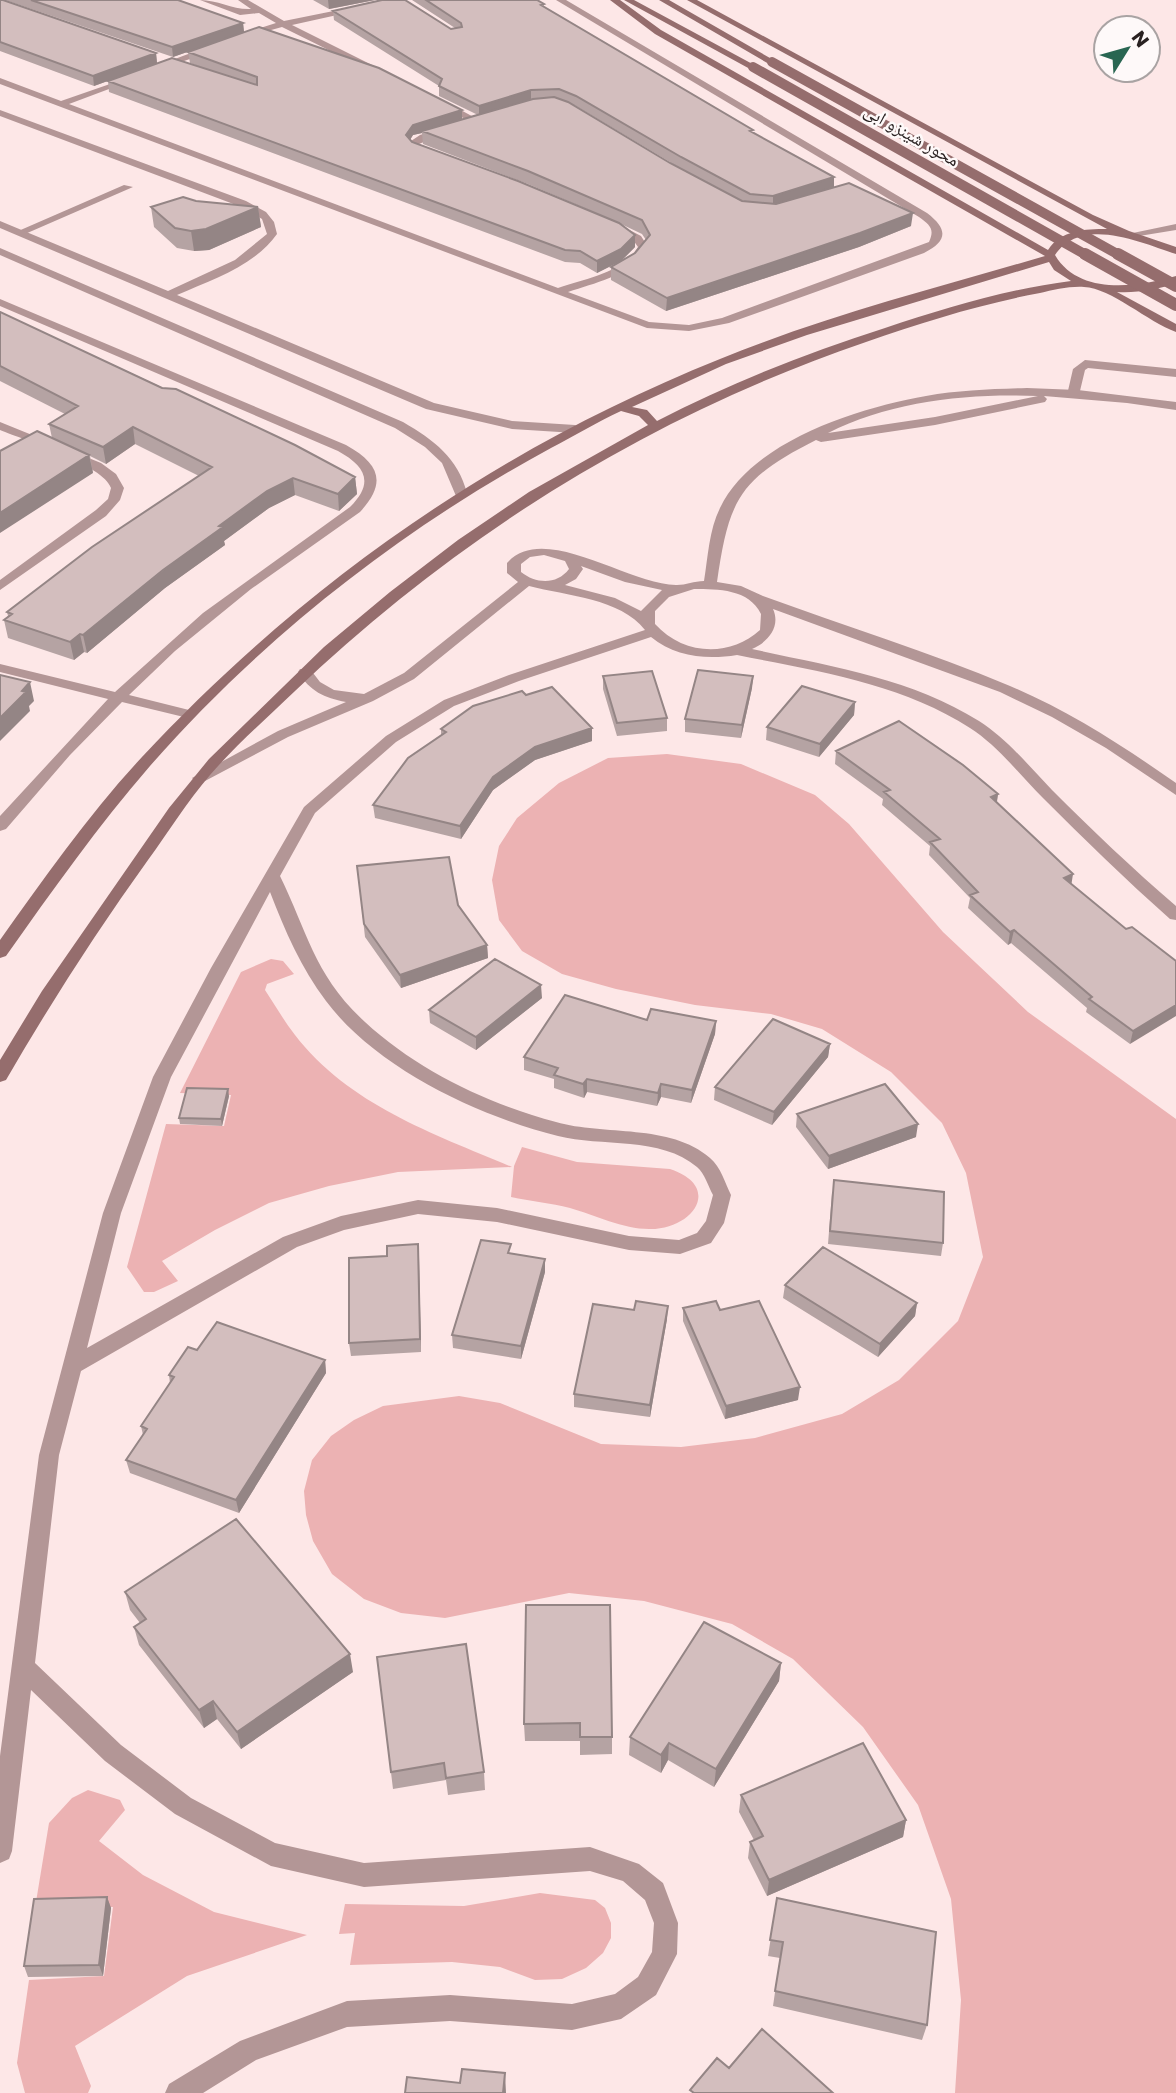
<svg xmlns="http://www.w3.org/2000/svg" width="1176" height="2093" font-family="Poppins,'Noto Naskh Arabic',sans-serif">
<rect width="100%" height="100%" fill="#fde7e7"/>
<path fill="#ecb2b3" d="M667 754 741 764 815 795 849 824 943 932 1028 1012 1176 1119V2093H955L961 2000 951 1899 918 1805 863 1727 793 1659 732 1624 644 1601 569 1593 445 1618 401 1613 364 1599 332 1574 313 1541 306 1515 304 1491 312 1460 331 1436 354 1420 383 1406 459 1396 500 1403 601 1444 681 1447 755 1438 842 1414 899 1380 958 1321 983 1257 966 1173 942 1123 891 1072 822 1029 771 1014 695 1005 616 989 562 974 522 951 499 920 492 880 499 846 517 818 559 783 608 758Z
M271 959 283 961 294 974 267 984 265 990C275 1005 284 1021 295 1035 349 1105 434 1134 512 1167L398 1172 329 1186 269 1203 215 1230 162 1261 178 1281 154 1292H144L127 1267 166 1124 224 1126 231 1095 180 1093 241 972Z
M522 1147 577 1162 670 1169C724 1187 692 1230 649 1229 623 1229 595 1215 570 1208 551 1203 530 1201 511 1197L514 1166Z
M88 1790 120 1800 125 1810 99 1841 143 1875 214 1912 307 1935 187 1976 75 2046 91 2086 88 2093H25L17 2063 29 1980 104 1976 113 1907 35 1908 49 1823 72 1798Z
M540 1893 595 1900 605 1908 611 1923V1938L603 1953 586 1968 562 1979 535 1980 500 1967 452 1962 350 1965 355 1933 339 1934 345 1904 464 1906Z"/>
<g fill="none" stroke-linecap="round" stroke-linejoin="round">
<path fill="#b39696" fill-rule="evenodd" d="M124 185 133 187 25 234 16 232Z
M1085 360 1176 369V377L1088 368 1085 370 1079 395 1069 398 1067 395 1073 369Z"/>
<path fill="#b39696" fill-rule="evenodd" d="M200 0C218 0 233 10 251 9L238 0H248L284 21 388 0H405L292 25 378 68 380 70 375 73 282 27 242 38V34L276 23 259 13 240 15Z
M556 0H566L927 213C948 229 948 241 924 253L729 323 689 331 647 328 0 84V78L61 101 133 76V80L69 104 558 288C584 279 623 273 638 247L633 240 611 227 620 225 641 236 648 247C632 275 598 282 568 292L649 322 689 325 722 318 929 242C935 229 930 225 919 217Z
M212 45 217 48 215 50 159 70 151 68Z
M438 101H444L481 121 473 123 438 105Z
M0 110 246 201 266 212 274 222 277 234C253 267 213 279 177 295L434 403 512 421 575 425 581 429 575 433 512 429 426 409 0 228V221L168 291 235 260 267 234 262 219 244 208 0 116Z
M445 127 448 128V132L419 144 434 153V157L414 151 411 141 420 135Z
M1176 224V230L1133 237 1128 234Z
M0 248 403 422C434 440 458 458 467 493L466 496H456L442 463 425 447 395 428 0 255Z
M0 299 346 445C380 464 387 483 360 512L251 589 175 651 129 695 193 711 195 714 193 717 188 718 122 702 70 755 6 829 0 831V816L108 699 0 672V664L115 692 203 613 350 507C375 482 365 466 338 451L0 306Z
M1027 388 1078 390 1176 402V410L1127 403 1044 396 1047 399 1045 402 935 425 821 442 816 440C739 479 729 499 717 582L741 586 763 596C845 626 929 652 1010 686 1069 711 1123 746 1176 783V795L1106 748 1052 717 1000 692 773 609C781 627 768 642 752 649 829 666 911 678 979 721 1007 739 1029 766 1052 790 1092 830 1133 869 1176 906V920L1170 919C1126 880 1084 839 1043 798 1019 774 998 746 970 728 901 683 816 671 737 655 707 660 675 657 651 637L519 681 454 706 396 742 315 813 280 876C308 933 314 975 365 1022 417 1070 488 1104 556 1122 604 1136 670 1123 710 1158 721 1167 725 1183 731 1195L724 1223 711 1243 680 1254 629 1250 497 1222 418 1214 344 1230 297 1247 81 1371 59 1455 35 1663 121 1745 191 1798 275 1843 364 1863 590 1847 639 1864 663 1883 678 1923 677 1954 656 1995 621 2019 572 2030 450 2021 347 2027 256 2060 203 2093H165L169 2084 240 2041 347 2001 450 1995 572 2004 615 1994 638 1977 652 1952 654 1923 645 1900 623 1881 590 1871 364 1887 271 1866 175 1814 105 1761 31 1690 12 1851 9 1859 0 1863V1756L39 1455 103 1213 153 1077 211 968 304 807 386 736 444 700 509 675 645 630C620 598 567 596 529 586L414 679 373 701 288 737 205 781H195L192 778 278 731 346 702C324 698 310 691 298 672L300 669H310L320 682 334 690 364 694 404 673 518 582 507 573V563C544 521 630 586 677 585 686 585 694 581 704 581 708 557 709 530 720 508 752 441 858 408 926 396 959 390 993 389 1027 388ZM1038 396 935 417 828 433C890 401 969 393 1038 396ZM544 555 565 561 569 569C557 585 536 584 521 572V564L530 557ZM581 566 625 582 662 590 641 611 615 598 565 585 576 579 583 569ZM694 589C718 589 749 589 761 614L760 630C729 658 683 655 655 624V611L669 597ZM270 892C285 931 301 968 326 1001 376 1068 478 1116 558 1136 601 1147 661 1136 697 1167 705 1174 708 1186 713 1195L706 1221 697 1233 679 1240 629 1236 497 1208 418 1200 341 1216 283 1237 87 1348 121 1213 171 1077Z
M0 422 101 463 116 474 124 488 120 500 106 516 0 590V580L96 510 108 499 111 488C104 465 24 440 0 430Z"/>
<path fill="#956d6d" fill-rule="evenodd" d="M610 0H620L661 30 1048 250C1061 230 1085 229 1107 229L687 0H697L1093 215 1129 231 1176 247V254C1142 243 1082 215 1055 255 1079 296 1138 287 1176 276V283C1157 290 1137 293 1117 292L1176 324V332C1148 322 1111 288 1084 287 1070 286 1053 290 1040 293 981 304 923 322 866 342 652 415 459 534 295 691 267 718 236 745 210 775 187 802 169 831 148 860 97 931 50 1004 6 1080L0 1082V1060L42 991 169 808 209 759 324 647 390 592 458 540 529 492 648 425 639 416 621 411C597 422 574 436 551 448 401 529 262 638 150 766 98 826 52 891 6 956L0 958V940C45 877 89 814 142 757 305 582 498 448 720 359 825 316 936 288 1045 256L655 34ZM1049 262 1054 270 1071 281C1007 289 945 308 885 328 807 353 730 383 657 421L647 410 632 407 726 364 807 335Z
M624 0H634L758 67 750 69Z
M659 0H669L777 62 769 64Z"/>
<path stroke="#956d6d" stroke-width="10" d="M772 62 1121 256
M753 67 1088 256"/>
<path stroke="#956d6d" stroke-width="12" d="M1085 254 1176 305
M1118 254 1176 286"/>
</g>
<path fill="#b5a3a3" fill-rule="evenodd" d="M0 0 156 53 157 63 94 86 0 51Z
M5 0H178L243 23 244 32 173 57Z
M313 0H375L329 9Z
M412 0H537L544 4V7L753 132 834 187 911 226 859 247 666 311 611 280V267L616 263 597 273 580 263 565 262 109 92 108 81 212 71 190 63 188 52 462 110V120L478 115 439 96V86L334 20 333 11 451 29 455 28ZM571 104 576 106 680 168 744 201 670 163ZM422 133 423 144 528 184 596 213 412 142 410 140 413 135ZM621 224 642 234 646 240 635 253 622 260 635 247V235Z
M196 201 258 207 261 227 209 250 194 251 177 248 154 227 151 207Z
M0 312 355 477 357 494 339 511 295 495 269 508 224 541 225 545 165 588 87 653 84 652 74 660 8 638 4 620 8 616 7 612 199 476 135 444 106 464 90 456 93 473 52 438 49 424 65 414 0 381Z
M603 676 667 718V731L617 736 603 689Z
M753 676 752 688 741 738 685 732V719Z
M526 695 592 728V741L535 760 493 790 461 839 375 818 373 805 441 735V729Z
M855 702 854 715 819 757 766 740 767 727Z
M836 751 998 794 997 802 1071 884 1126 929 1176 961 1130 1044 1086 1012 1087 1008 1011 943 1008 945 968 908 970 898 929 855 930 846 882 805 883 799 835 764Z
M357 866 458 905 487 945 488 958 401 988 365 937Z
M542 998 476 1050 430 1023 429 1010Z
M647 1020 716 1021 715 1034 691 1103 661 1097 657 1106 587 1092 584 1098 554 1088V1079L524 1070V1057Z
M830 1044 828 1057 772 1125 714 1100 715 1087Z
M229 1096 222 1126 180 1124 179 1118Z
M797 1114 916 1137 828 1169 796 1127Z
M832 1193 943 1243 941 1256 828 1244Z
M418 1244 421 1352 351 1356 349 1343Z
M511 1254 545 1272 521 1359 453 1348 452 1335Z
M785 1285 917 1303 915 1316 878 1357 783 1298Z
M683 1308 798 1400 725 1419 683 1321Z
M667 1319 650 1417 574 1407V1394Z
M197 1350 325 1360 326 1373 239 1513 130 1473 126 1460 143 1435 141 1426 170 1383 169 1375Z
M125 1592 353 1672 241 1749 217 1719 204 1728 139 1645 134 1627 140 1623 130 1610Z
M526 1605 612 1737V1754L580 1755V1741H525L524 1724Z
M377 1657 484 1772 485 1790 448 1795 446 1780 393 1789Z
M781 1663 779 1681 714 1787 668 1760 661 1773 629 1755 630 1737Z
M741 1795 906 1820 903 1837 767 1896 748 1858 750 1842 754 1840 739 1812Z
M107 1897 111 1908 103 1976 28 1977 24 1966Z
M777 1898 927 2025 922 2040 773 2006 780 1958 768 1956Z"/>
<path fill="#948585" d="M328 0H375L329 9Z
M243 23 244 32 173 57 172 47Z
M156 53 157 63 94 86 93 76Z
M531 90V100L479 116V106Z
M462 110V120L422 131V133L413 135 406 146V135L413 125Z
M834 177V188L773 206V196Z
M258 207 261 227 209 250 194 251 191 231Z
M913 213 911 226 859 247 666 311 667 298Z
M635 235V247L621 261 597 273V261Z
M133 427 135 444 106 464 103 447Z
M89 455 93 473 0 533V513Z
M355 477 357 494 339 511 338 494Z
M293 478 295 495 269 508 224 541 225 545 165 588 87 653 83 635 219 526 267 491Z
M80 634 84 652 74 660 70 642Z
M753 676 752 688 741 738 742 725Z
M30 682 34 701 29 706 30 711 0 741V718Z
M855 702 854 715 819 757 820 744Z
M592 728V741L535 760 493 790 461 839 460 826 493 777 535 747Z
M998 794 996 806 991 797Z
M1073 874 1071 887 1064 878Z
M1014 930 1011 943 1008 945 1010 932Z
M487 945 488 958 401 988 400 975Z
M541 985 542 998 476 1050V1037Z
M1176 1005V1016L1130 1044 1133 1031Z
M716 1021 715 1034 691 1103 692 1090Z
M830 1044 828 1057 772 1125 774 1112Z
M587 1079V1092L584 1098 583 1084Z
M661 1084V1097L657 1106 658 1093Z
M228 1089 229 1096 222 1126 221 1119Z
M918 1124 916 1137 828 1169 829 1156Z
M418 1244 419 1257 421 1352 420 1339Z
M545 1259V1272L521 1359V1346Z
M917 1303 915 1316 878 1357 880 1344Z
M668 1306 667 1319 650 1417V1405Z
M325 1360 326 1373 239 1513 236 1500Z
M800 1387 798 1400 725 1419 726 1406Z
M350 1654 353 1672 241 1749 237 1732Z
M781 1663 779 1681 714 1787 716 1769Z
M213 1701 217 1719 204 1728 199 1710Z
M669 1743 668 1760 661 1773V1755Z
M906 1820 903 1837 767 1896 769 1880Z
M107 1897 111 1908 103 1976 99 1965Z
M505 2073 506 2093H503Z"/>
<path fill="#d3bebe" stroke="#948585" stroke-width="2" d="M0 0H3L156 53 93 76 0 42Z
M31 0H178L243 23 172 47Z
M382 0H405L451 29 462 27 461 23 426 0H537L544 4 541 5 753 130 750 131 834 177 773 196 750 194 681 157 576 96 559 89 531 90 479 106 439 86 442 79 333 11Z
M259 27 379 68 462 110 413 125 406 135 412 142 518 181 619 223 635 235 621 249 597 261 580 251 565 250 108 81 172 58 257 85V77L188 52Z
M554 97 568 102 670 163 742 201 776 204 849 183 913 213 860 233 667 298 611 267 635 253 650 235 642 220 528 171 422 131 533 99Z
M183 197 196 201 258 207 206 229 191 231 175 228 151 207Z
M0 312 162 388 176 389 295 445 355 477 338 494 293 478 267 491 219 526 223 527 163 570 83 635 80 634 70 642 4 620 12 614 7 612 92 547 212 467 133 427 103 447 49 424 78 406 0 366Z
M37 431 89 455 0 513V451Z
M698 670 753 676 742 725 685 719Z
M652 671 667 718 617 723 603 676Z
M0 675 30 682 22 691 26 692 0 718Z
M802 686 855 702 820 744 767 727Z
M552 687 592 728 535 747 493 777 460 826 373 805 408 758 446 732 441 729 473 706 522 691 526 695Z
M899 721 963 765 998 794 991 797 1073 874 1064 878 1126 929 1132 927 1176 961V1005L1133 1031 1089 999 1092 997 1014 930 1010 932 970 895 978 892 930 842 940 839 884 792 890 790 836 751Z
M449 857 458 905 487 945 400 975 364 924 357 866Z
M495 959 541 985 476 1037 429 1010Z
M565 995 647 1020 651 1009 716 1021 692 1090 661 1084 658 1093 587 1079 583 1084 554 1075 558 1068 524 1057Z
M773 1019 830 1044 774 1112 715 1087Z
M885 1084 918 1124 829 1156 797 1114Z
M187 1088 228 1089 221 1119 179 1118Z
M834 1180 944 1192 943 1243 830 1231Z
M481 1240 511 1244 508 1253 545 1259 521 1346 452 1335Z
M418 1244 420 1339 349 1343V1258L387 1256V1246Z
M823 1247 917 1303 880 1344 785 1285Z
M636 1301 668 1306 650 1405 574 1394 593 1304 634 1310Z
M716 1301 720 1310 759 1301 800 1387 726 1406 683 1308Z
M217 1322 325 1360 236 1500 126 1460 147 1429 141 1426 174 1377 169 1375 188 1347 197 1350Z
M236 1519 350 1654 237 1732 213 1701 199 1710 134 1627 146 1619 125 1592Z
M526 1605H610L612 1737H580V1723L524 1724Z
M704 1622 781 1663 716 1769 669 1743 661 1755 630 1737Z
M466 1644 484 1772 446 1778 444 1763 391 1772 377 1657Z
M863 1743 906 1820 769 1880 750 1842 763 1836 741 1795Z
M107 1897 99 1965 24 1966 34 1899Z
M777 1898 936 1932 927 2025 775 1991 783 1942 770 1940Z
M762 2029 833 2093H694L690 2090 717 2058 729 2068Z
M462 2069 505 2073 503 2093H405L407 2077 460 2083Z"/>
<g text-anchor="middle" dominant-baseline="central" stroke-width="5" stroke-linejoin="round" paint-order="stroke">
<g font-size="18" fill="#292121" stroke="#fef9f9">
<text transform="translate(912 135) rotate(30)">محور شينزو ابى</text>
</g>
</g>
<g transform="translate(1127 49) rotate(53)"><circle r="33" fill="#fef9f9" stroke="#a9a3a3" stroke-width="2"/>
<path d="M0-5L12 26L0 18L-12 26Z" fill="#296652"/>
<text y="-10" font-size="19" font-weight="bold" text-anchor="middle" fill="#292121">N</text>
</g>
</svg>
